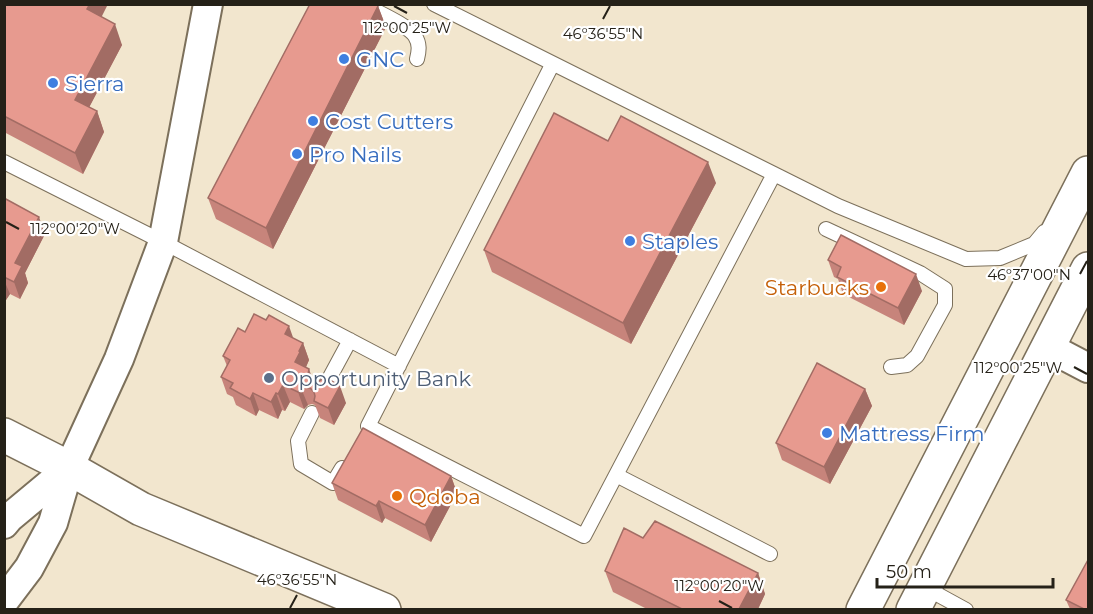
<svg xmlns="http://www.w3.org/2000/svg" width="1093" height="614" font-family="Montserrat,sans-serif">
<rect width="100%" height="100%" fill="#f2e6ce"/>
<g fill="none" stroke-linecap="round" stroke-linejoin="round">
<defs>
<path id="lane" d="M363 4C375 11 408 25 415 36 420 44 419 51 417 59
M434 4 838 206 966 259 1000 258 1034 244 1044 232
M552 65 368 426 584 536 774 174
M4 162 163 242 399 366
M826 229 920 273 945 289V305L917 356 907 365 891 367
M323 390 350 340
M312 413 298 441 301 464 333 483 342 468
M616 475 770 554
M924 587 966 610"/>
<path id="street" d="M1048 347 1088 368
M4 524 9 518 69 468
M4 601 29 568 53 523 69 468 119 359 163 242 208 4"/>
<path id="secondary" d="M4 435 69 468 141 509 384 610
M863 610 1088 173
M913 610 1088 269"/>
</defs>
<use href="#lane" stroke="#7c705b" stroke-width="16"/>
<use href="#street" stroke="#7c705b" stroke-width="32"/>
<use href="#secondary" stroke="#7c705b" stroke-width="36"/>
<use href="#lane" stroke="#fff" stroke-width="14"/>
<use href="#street" stroke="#fff" stroke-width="28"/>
<use href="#secondary" stroke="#fff" stroke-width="33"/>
</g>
<path fill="#c7847b" d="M4 4 102 17 122 45 89 107 97 111 104 132 83 174 4 132Z
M378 6 386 27 273 249 216 219 208 198Z
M608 141 716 183 631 344 492 272 484 250Z
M4 198 45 234 25 273 28 283 20 299 10 294 4 303Z
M828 260 922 291 904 325 843 294 838 279 834 277Z
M245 332 294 339 303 343 309 360 306 367 313 381 346 403 334 425 320 418 315 405 312 404 308 405 304 409 290 402 285 411 282 410 278 419 259 410 256 416 236 405 233 397 227 394 221 377 227 366 223 356Z
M865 389 872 406 830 484 782 460 776 443Z
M451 476 457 493 431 542 385 518 382 523 338 500 332 483Z
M643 538 758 573 765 594 758 609H647L613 592 605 571Z
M1066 600 1089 609H1070Z"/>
<path fill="#a26c64" d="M90 4H108L95 30 87 9Z
M378 6 386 27 273 249 266 228Z
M115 24 122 45 82 121 75 100Z
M97 111 104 132 83 174 75 153Z
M708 162 716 183 631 344 623 323Z
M39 217 45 234 25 273 28 283 20 299 14 282 15 263Z
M916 274 922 291 904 325 898 308Z
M4 280 10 294 4 303Z
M289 326 295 343 285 334Z
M303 343 309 360 306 367V369L295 362 299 351Z
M309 369 315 386 308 374Z
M283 385 290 402 285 411 278 394Z
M340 386 346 403 334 425 328 408Z
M301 388 308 405 304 409 298 392Z
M865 389 872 406 830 484 824 467Z
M253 393 259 410 256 416 250 399Z
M276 393 282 410 278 419 271 402Z
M451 476 457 493 431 542 425 525Z
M379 501 385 518 382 523 376 506Z
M758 573 765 594 758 609H739Z"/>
<path fill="#e79a8f" stroke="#a26c64" stroke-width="1.5" d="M4 4H90L87 9 115 24 75 100 97 111 75 153 4 116Z
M310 4H375L378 6 266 228 208 198Z
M554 113 608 141 621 116 708 162 623 323 484 250Z
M4 198 39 217 15 263 22 266 14 282 4 277Z
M841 235 916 274 898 308 837 277 841 267 828 260Z
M254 314 266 320 269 315 289 326 285 334 303 343 299 351 300 352 295 362 309 369 308 374 312 381 318 382 325 377 340 386 328 408 314 401 315 396 314 392 310 388 306 387 301 388 298 392 283 385 278 394 276 393 271 402 253 393 250 399 230 388 233 383 221 377 230 360 223 356 238 328 245 332Z
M817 363 865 389 824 467 776 443Z
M363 428 451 476 425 525 379 501 376 506 332 483Z
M655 521 758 573 739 609H682L605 571 624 528 643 538Z
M1089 558V609H1084L1066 600Z"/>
<path fill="none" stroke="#252118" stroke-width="2" d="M394 6 407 13M603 19 610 6M6 222 19 229M1080 274 1087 261M1074 367 1087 374M719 601 732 608M290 608 297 595"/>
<g fill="#3f7fe0" stroke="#fff" stroke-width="2">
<circle cx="344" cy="59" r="6"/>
<circle cx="53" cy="83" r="6"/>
<circle cx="313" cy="121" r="6"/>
<circle cx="297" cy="154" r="6"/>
<circle cx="630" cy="241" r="6"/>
<circle cx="827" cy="433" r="6"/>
</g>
<g fill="#e8710a" stroke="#fff" stroke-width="2">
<circle cx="881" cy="287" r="6"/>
<circle cx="397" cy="496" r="6"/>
</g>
<circle fill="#5c6f8a" stroke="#fff" stroke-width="2" cx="269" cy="378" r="6"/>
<g text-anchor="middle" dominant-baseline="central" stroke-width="4.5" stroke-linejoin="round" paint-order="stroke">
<g font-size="21" fill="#366cbe" stroke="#fff" text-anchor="start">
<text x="356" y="59">GNC</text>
<text x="65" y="83">Sierra</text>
<text x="325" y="121">Cost Cutters</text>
<text x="309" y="154">Pro Nails</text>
<text x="642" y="241">Staples</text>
<text x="839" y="433">Mattress Firm</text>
</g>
<g font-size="21" fill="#c56008" stroke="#fff" text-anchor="end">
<text x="869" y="287">Starbucks</text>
<text x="409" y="496" text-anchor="start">Qdoba</text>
</g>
<g font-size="21" fill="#4e5e75" stroke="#fff" text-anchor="start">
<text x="281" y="378">Opportunity Bank</text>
</g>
</g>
<g font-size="15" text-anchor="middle" fill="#252118" stroke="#fff" stroke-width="4.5" stroke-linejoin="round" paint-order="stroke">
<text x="407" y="33">112°00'25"W</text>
<text x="603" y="39">46°36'55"N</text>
<text x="75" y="234">112°00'20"W</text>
<text x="1029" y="280">46°37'00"N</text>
<text x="1018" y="373">112°00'25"W</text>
<text x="297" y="585">46°36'55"N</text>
<text x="719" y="591">112°00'20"W</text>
</g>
<rect width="1093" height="614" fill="none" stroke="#252118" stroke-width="12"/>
<path d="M877 578v9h176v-9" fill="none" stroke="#252118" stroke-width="3"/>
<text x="886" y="578" font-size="18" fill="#252118" stroke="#ffffff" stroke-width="4.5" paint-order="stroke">50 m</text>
</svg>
